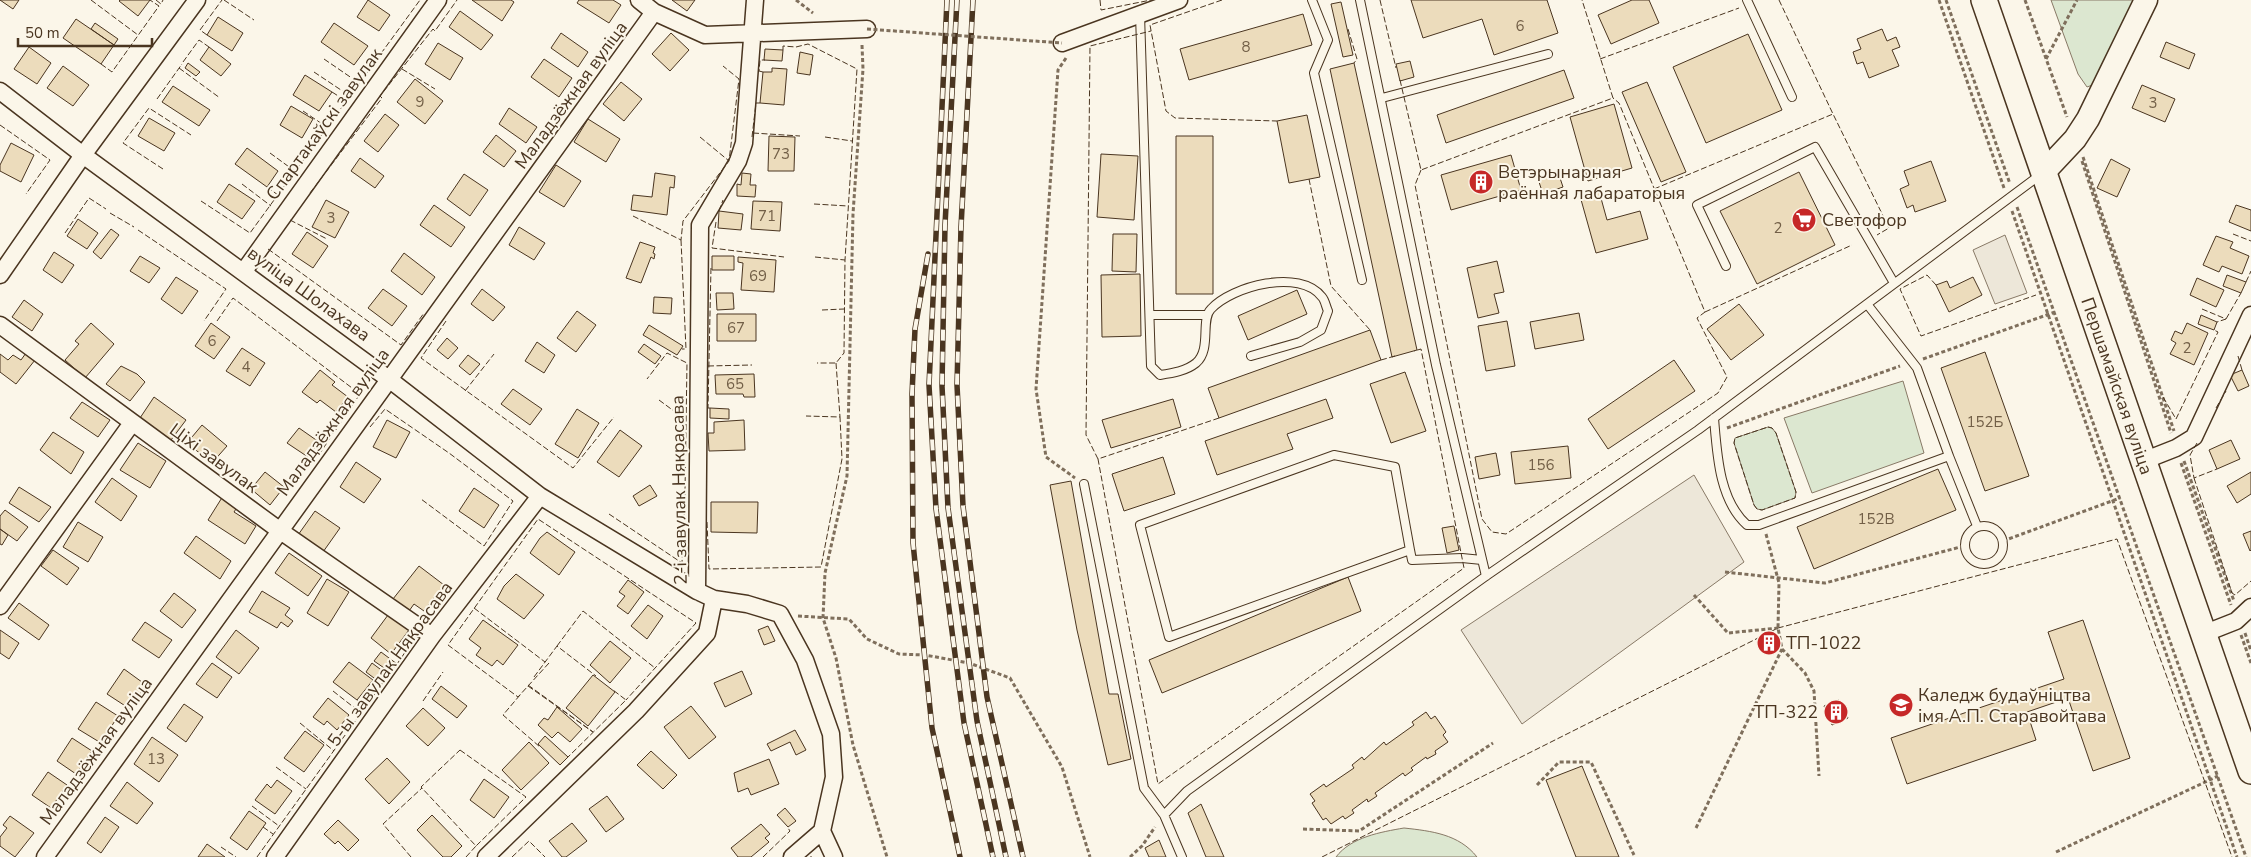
<svg xmlns="http://www.w3.org/2000/svg" width="2251" height="857" font-family="'Nunito Sans',sans-serif">
<rect width="100%" height="100%" fill="#fbf6e9"/>
<path fill="#dce7d0" stroke="#887966" d="M2051 0H2137L2098 83 2087 87 2078 74Z
M1903 381 1924 453 1812 493 1784 418Z
M1768 427 1772 428 1776 433 1796 492 1795 498 1762 510 1757 509 1754 505 1734 443 1735 438Z
M1404 828C1431 831 1459 834 1477 857H1336C1351 837 1381 832 1404 828Z"/>
<path fill="#ede7d9" stroke="#887966" d="M2005 235 2027 293 1995 304 1973 250Z
M1694 475 1744 562 1522 724 1461 630Z"/>
<path fill="#ecdcbc" stroke="#4a3520" d="M0 0H19L13 9Z
M120 0H150L138 16 119 1Z
M368 0 390 15 379 31 357 17Z
M472 0H511L514 2 502 21Z
M579 0H613L621 5 609 23 577 3Z
M672 0H695L687 11Z
M1411 0H1547L1558 33 1494 55 1482 19 1423 38Z
M1632 0H1649L1659 23 1611 44 1598 15Z
M1341 2 1353 55 1343 57 1331 4Z
M460 11 493 35 481 50 449 27Z
M1303 14 1312 45 1189 80 1180 49Z
M218 17 243 33 232 51 207 35Z
M76 19 114 45 101 64 63 38Z
M95 23 118 39 114 45 91 29Z
M334 23 368 46 354 65 321 42Z
M1882 29 1887 41 1896 37 1900 47 1892 50 1899 66 1869 78 1863 62 1857 64 1853 52 1861 49 1857 39Z
M561 33 588 52 578 67 551 48Z
M671 33 689 50 670 71 652 54Z
M1748 34 1782 110 1706 143 1673 67Z
M2166 42 2195 54 2189 69 2160 57Z
M438 43 463 58 450 80 425 64Z
M29 47 51 63 37 84 14 69Z
M209 47 231 64 221 76 200 60Z
M765 49 783 50 782 61 764 60Z
M800 52 813 55 810 75 797 73Z
M544 59 572 78 559 97 531 77Z
M1410 61 1414 77 1400 81 1396 64Z
M188 63 200 72 196 76 185 68Z
M1354 63 1417 350 1392 357 1330 69Z
M63 66 89 85 73 106 47 88Z
M772 68 787 69 784 105 760 103 763 72H772Z
M1564 70 1574 98 1446 143 1437 115Z
M305 75 332 92 319 111 293 95Z
M415 79 443 101 425 124 397 102Z
M621 82 642 99 624 121 603 104Z
M1647 82 1686 172 1661 182 1622 92Z
M2142 85 2175 99 2165 122 2132 108Z
M173 86 210 110 199 126 162 102Z
M1614 104 1632 168 1588 181 1570 117Z
M291 106 313 119 302 138 280 125Z
M509 108 537 127 526 143 499 124Z
M385 114 399 125 378 152 364 141Z
M1307 115 1320 177 1289 183 1277 121Z
M149 118 175 133 164 151 138 136Z
M588 119 620 139 606 162 574 142Z
M496 135 516 151 504 167 483 152Z
M769 136 795 137 794 171H768Z
M1176 136H1213V294H1176Z
M11 143 34 155 21 182 0 171V165Z
M247 148 278 171 267 187 235 164Z
M1101 154 1138 156 1134 220 1097 217Z
M1511 155 1521 190 1451 210 1441 175Z
M360 158 384 176 375 188 351 171Z
M2111 159 2130 169 2117 197 2097 188Z
M1931 161 1946 201 1915 212 1913 205 1907 208 1900 189 1909 185 1904 171Z
M556 165 581 181 564 207 539 192Z
M1558 172 1563 187 1543 194 1538 179Z
M1799 172 1835 245 1757 284 1720 211Z
M655 173 675 176 674 188 670 187 667 215 631 210 633 195 652 197Z
M742 173 751 174 750 185H756L755 197 737 196V184L741 185Z
M464 174 488 190 470 216 447 199Z
M229 184 255 201 242 219 217 202Z
M1599 191 1607 220 1640 211 1648 239 1596 253 1580 196Z
M326 200 349 212 335 238 312 227Z
M753 201 782 202 780 231 751 229Z
M434 205 465 227 451 247 420 225Z
M2236 205 2251 210V231L2229 222Z
M719 211 743 214 741 230 718 228Z
M78 219 98 233 87 249 67 236Z
M519 227 545 243 534 260 509 245Z
M111 229 119 235 101 259 93 252Z
M307 232 328 246 313 268 292 254Z
M1113 234H1137L1136 272 1112 271Z
M2216 236 2233 242 2230 248 2249 256 2242 274 2222 266 2219 272 2203 265Z
M640 242 655 247 653 253 655 254 654 259 651 257 641 283 626 278Z
M54 252 74 265 62 283 43 270Z
M404 253 435 277 422 295 391 271Z
M140 256 160 268 149 283 130 271Z
M712 256H734V270H712Z
M738 257 776 260 774 292 741 290 743 263 738 262Z
M1497 261 1504 292 1494 294 1499 313 1478 318 1467 268Z
M1140 274 1141 336 1102 337 1101 275Z
M2227 275 2246 282 2241 293 2223 286Z
M176 277 198 291 182 314 161 299Z
M1973 277 1982 295 1949 312 1936 285 1947 281 1950 288Z
M2197 278 2224 290 2216 307 2190 295Z
M383 289 407 306 392 326 368 308Z
M482 289 505 307 493 321 471 304Z
M1297 290 1307 314 1248 340 1238 316Z
M716 293H733L734 309 717 310Z
M654 297 672 298 671 314 653 313Z
M24 300 43 314 32 331 12 317Z
M1739 304 1764 335 1731 360 1707 329Z
M577 311 596 325 576 352 557 338Z
M1579 313 1584 340 1535 349 1530 322Z
M717 314H756V341H717Z
M2201 315 2217 322 2214 330 2198 324Z
M1507 321 1515 366 1486 371 1478 326Z
M91 323 114 344 85 378 65 360 79 344 75 341Z
M211 323 230 337 214 359 195 346Z
M2187 323 2208 333 2194 365 2170 354 2176 343 2171 340 2175 331 2182 334Z
M649 325 683 346 677 355 643 335Z
M1370 330 1381 360 1219 418 1208 388Z
M447 338 458 348 448 359 437 350Z
M537 342 555 355 544 373 525 361Z
M644 344 661 356 655 364 638 352Z
M242 348 265 363 250 386 226 371Z
M1985 352 2029 476 1985 491 1941 368Z
M26 353 35 360 16 384 0 372V354L8 360 13 355 21 360Z
M468 355 480 364 470 375 459 366Z
M1674 360 1695 391 1608 449 1588 419Z
M121 366 137 374 145 382 130 401 106 384Z
M320 370 335 382 332 385 348 397 336 412 320 400 317 403 302 392Z
M2242 370 2249 386 2238 391 2230 375Z
M1405 372 1426 431 1391 443 1370 384Z
M754 374 755 397H744L743 394H716L715 375Z
M513 389 542 409 530 425 501 404Z
M154 397 186 420 171 440 140 418Z
M1173 399 1181 427 1111 448 1102 420Z
M1326 399 1333 418 1287 434 1293 449 1217 475 1205 441Z
M82 402 110 420 98 437 70 418Z
M710 408 729 409V419L710 418Z
M577 409 599 423 578 458 555 444Z
M387 420 410 432 396 458 373 447Z
M744 420 745 450 709 451 708 433H714V422Z
M202 425 227 446 212 463 187 443Z
M299 428 319 442 308 457 287 443Z
M620 430 642 446 619 477 597 462Z
M53 432 84 452 71 474 40 450Z
M2231 440 2240 459 2217 469 2209 450Z
M138 443 166 461 150 488 120 470Z
M1568 446 1571 478 1515 484 1511 452Z
M1496 453 1500 475 1479 479 1475 457Z
M1163 457 1175 494 1124 511 1112 474Z
M356 462 381 479 364 503 340 487Z
M1938 469 1956 510 1814 569 1797 527Z
M265 472 284 487 270 505 251 489Z
M2251 472V494L2237 503 2227 486Z
M112 478 137 496 121 521 95 502Z
M1071 481 1109 694H1118L1131 759 1108 765 1077 630 1050 485Z
M650 485 657 496 639 506 633 496Z
M19 487 51 507 39 522 9 503Z
M474 488 499 505 484 528 459 511Z
M223 496 238 506 234 512 256 526 245 544 208 520Z
M711 502H758L757 533 711 532Z
M5 510 28 527 17 541 0 529V516Z
M315 511 340 528 323 552 298 535Z
M78 522 103 537 88 562 63 547Z
M1454 526 1459 550 1447 553 1442 528Z
M0 529 8 535 2 545 0 544Z
M2251 531V550L2250 551 2243 534Z
M547 532 575 552 559 575 530 553 540 538Z
M196 536 231 561 220 579 184 553Z
M53 550 79 568 67 585 41 566Z
M289 553 322 576 308 596 275 573Z
M419 566 444 585 424 611 414 604 409 611 393 599Z
M516 574 544 595 524 619 497 599 504 586Z
M1348 577 1361 611 1162 693 1149 660Z
M327 579 349 592 328 626 307 613Z
M628 580 644 592 628 614 617 606 625 596 619 592Z
M262 591 290 608 285 615 293 621 288 627 281 622 277 628 249 612Z
M174 593 196 610 182 628 160 611Z
M19 603 49 625 39 640 8 618Z
M648 605 663 616 647 639 631 626Z
M388 615 409 630 391 654 371 638Z
M483 620 518 645 503 665 497 660 492 666 476 655 481 648 469 639Z
M2083 620 2130 758 2093 771 2068 698 2027 712 2036 740 1907 784 1891 738 2064 679 2048 632Z
M145 622 172 640 159 658 132 640Z
M768 626 775 641 764 645 758 630Z
M0 630 19 643 9 659 0 653Z
M236 630 259 648 239 674 216 657Z
M1775 633 1779 649 1764 652 1760 637Z
M610 641 631 658 610 683 590 665Z
M381 652 397 664 390 672 374 661Z
M349 662 373 680 357 700 333 682Z
M212 663 232 677 217 698 196 684Z
M372 663 388 675 382 684 366 672Z
M124 669 146 685 130 709 107 694Z
M742 671 752 694 725 707 714 683Z
M593 675 615 692 588 726 566 708Z
M441 686 467 706 457 718 432 699Z
M328 698 349 715 337 730 327 721 324 725 313 717Z
M1839 700 1848 718 1832 725 1824 706Z
M96 702 118 716 101 743 78 729Z
M184 704 203 717 186 742 167 728Z
M691 706 716 737 689 759 664 727Z
M557 707 582 729 570 742 558 732 552 738 538 725 544 718 548 720Z
M423 708 445 728 428 746 406 726Z
M1426 712 1431 719 1435 716 1446 732 1443 735 1448 742 1435 751 1436 754 1427 759 1426 757 1411 768 1413 770 1405 776 1403 773 1375 793 1377 796 1368 802 1367 799 1352 810 1354 813 1345 819 1343 816 1331 824 1326 818 1323 820 1312 803 1315 801 1310 794 1324 784 1326 787 1354 768 1352 765 1362 757 1364 760 1384 742 1386 745 1414 725 1412 722Z
M795 730 806 750 796 755 790 742 771 751 767 744Z
M305 731 324 745 304 772 284 758Z
M545 736 568 757 560 765 538 744Z
M152 737 178 755 159 782 134 764Z
M72 738 92 751 76 774 57 761Z
M529 742 549 763 521 790 502 770Z
M651 751 677 775 663 789 637 765Z
M387 758 410 782 389 804 365 779Z
M769 759 779 784 751 795 748 788 738 792 734 773Z
M1582 766 1619 857H1576L1546 780Z
M48 772 67 785 51 808 32 795Z
M484 779 509 797 494 818 470 800Z
M277 780 292 791 275 814 255 800 267 784 271 788Z
M127 782 153 803 137 824 110 806Z
M607 796 624 819 606 832 589 809Z
M1201 804 1224 857H1206L1188 813Z
M785 808 796 821 788 827 777 815Z
M249 811 266 823 247 850 230 838Z
M432 815 462 846 451 857H443L417 830Z
M10 816 34 833 15 857 0 846V837L7 828 3 825Z
M105 817 119 827 101 853 87 843Z
M338 820 359 840 348 851 338 841 335 844 324 834Z
M572 823 587 841 566 857H562L549 841Z
M761 824 770 834 765 838 769 842 751 857H738L731 848Z
M1159 840 1166 857H1149L1145 848Z
M207 844 225 857H198Z"/>
<g fill="none" stroke-linecap="round" stroke-linejoin="round">
<defs>
<path id="service" d="M1312 0 1328 40 1314 73 1362 280
M1360 0 1436 365 1486 576
M1747 0 1792 97
M1140 14 1151 366 1160 375C1173 373 1186 371 1196 363 1212 349 1200 320 1211 309 1232 286 1300 268 1322 297 1325 300 1326 307 1328 311L1321 330 1300 342 1251 356
M1382 98 1548 54
M1726 266 1697 205 1815 147 1894 283
M1150 315H1207
M1714 418C1717 454 1719 500 1747 525H1759L1949 456 1917 368 1867 304
M1949 456 1977 526
M1084 484 1144 788 1164 815 1182 857
M1965 545a19 19 0 1 1 38 0a19 19 0 1 1-38 0Z
M1410 550 1169 637 1140 525 1334 455 1395 467 1410 550 1412 560 1462 558 1482 560
M1164 815 1187 791 1486 576 1698 430 2040 175"/>
<path id="minor" d="M639 0 654 12 705 35 867 29
M1062 43 1179 0
M0 91 83 155 390 380 540 496 697 591
M244 271 438 0
M0 275 83 155 197 0
M0 325 279 530 432 636
M2143 461 2176 448 2194 437 2251 315
M714 599 747 604 780 614 805 660 831 734 834 777 822 831 834 857
M0 606 132 423
M2203 634 2236 621 2251 607
M45 857 654 12
M275 857 432 636 540 496
M486 857 636 711 707 633 714 599 697 591 700 225 738 161 744 143 755 0
M792 857 822 831"/>
<path id="secondary" d="M2045 171 2075 139 2088 119 2146 0"/>
<path id="primary" d="M1984 0 2251 771"/>
</defs>
<use href="#service" stroke="#4a3520" stroke-width="10"/>
<use href="#minor" stroke="#4a3520" stroke-width="19"/>
<use href="#secondary" stroke="#4a3520" stroke-width="25"/>
<use href="#primary" stroke="#4a3520" stroke-width="28"/>
<path stroke="#7f6f5c" stroke-width="3" stroke-dasharray="4 2.5" stroke-linecap="butt" d="M796 0 813 13
M1939 0 2004 188
M1946 0 2010 184
M2025 0 2067 117
M862 45 863 69 853 214 847 476 825 573 823 618 836 658 853 745 887 857
M1066 58 1058 70 1036 389 1046 457 1075 478
M2046 59 2077 0
M2083 157 2174 431
M2082 161 2171 433
M2017 207 2246 857
M2012 211 2237 857
M1923 359 2055 312
M1727 428 1900 366
M2184 461 2234 601
M2181 463 2231 605
M1766 534 1779 583 1778 628 1782 649 1805 673 1814 691 1819 776
M2003 541 2120 498
M1725 572 1825 583 1964 546
M1694 595 1728 633 1778 628
M798 616 849 619 867 639 899 654 925 655 969 663 1010 678 1062 767 1090 857
M2245 633 2251 651
M2241 635 2251 663
M1537 785 1559 762H1591L1634 855
M1696 828 1782 649
M1303 829 1359 831 1493 743
M2056 852 2218 776
M1130 857 1142 846 1155 827"/>
<use href="#service" stroke="#fbf6e9" stroke-width="8"/>
<use href="#minor" stroke="#fbf6e9" stroke-width="16"/>
<use href="#secondary" stroke="#fbf6e9" stroke-width="22"/>
<use href="#primary" stroke="#fbf6e9" stroke-width="25"/>
<defs>
<path id="rail" d="M947 0 929 385 936 509 964 723 993 857
M957 0 945 225 942 386 948 508 977 721 1006 857
M973 0 961 227 957 385 963 506 987 697 1023 857
M928 254 915 329 912 394 913 543 932 728 960 857"/>
</defs>
<use href="#rail" stroke="#4a3520" stroke-width="5.5"/>
<use href="#rail" stroke="#fbf6e9" stroke-width="4" stroke-dasharray="11" stroke-linecap="butt"/>
<path stroke="#7f6f5c" stroke-width="3" stroke-dasharray="4 2.5" stroke-linecap="butt" d="M867 29 1062 43"/>
<path stroke="#4a3520" stroke-width="1" stroke-dasharray="6 2.5" stroke-linecap="butt" d="M91 0 138 35
M156 0 161 4 163 0
M224 0 254 20
M1100 0 1101 10 1151 0
M1222 0 1150 25 1166 111 1175 118 1277 121
M1380 0 1396 68
M1779 0 1833 114
M1348 29 1357 59 1354 63
M207 35 200 30 222 0
M783 50V46L796 47 808 44 857 69 845 260 844 353 836 363H817
M324 59 359 83
M1600 59 1739 8
M183 62 199 40 209 47
M101 64 112 72 159 6 150 0
M179 68 220 98
M402 69 435 89
M314 72 350 96
M763 72 759 71 760 60H765
M1400 80 1421 170 1613 98 1582 0
M332 92 346 101
M157 99 182 64
M303 111 328 128
M0 125 50 160 26 194
M753 133 800 136
M700 137 729 161 739 79 723 66
M752 137 756 103H760
M825 137 852 141
M270 153 296 172
M163 169 123 143 149 108 191 135
M1421 170 1415 185 1482 519 1492 532 1506 534 1718 393 1727 377 1697 318 1705 312 1619 103 1613 98
M1309 179 1331 286 1370 330
M242 184 271 206
M267 187 278 195
M1654 189 1833 114 1889 228 1877 235
M310 193 382 98 380 96 433 29 435 31 457 0
M201 201 250 233 420 0
M814 204 848 206
M719 211 723 200
M110 213 134 227
M633 216 681 240 683 221 729 161
M290 220 327 239
M716 222 712 248 784 257
M138 230 226 289 204 321
M65 233 89 198 106 209
M2233 234 2251 241
M681 240 686 349H682
M268 249 401 345 424 313
M815 257 845 260
M2246 282 2251 271
M1936 285 1927 275 1900 289 1921 336 2036 295
M2202 309 2226 319 2217 322
M822 310 844 309
M1705 312 1852 245
M2226 319 2241 293
M217 321 233 298 360 394 318 456
M446 321 421 358 573 468 614 417
M2238 356 2242 370
M1381 360 1395 356
M836 363 840 417
M708 366 752 365
M465 391 494 354
M2163 397 2176 419 2218 332 2214 330
M659 400 686 420
M710 408H708L711 267
M2216 408 2226 391
M1219 418 1098 459 1158 784 1464 568 1421 349 1414 351
M370 427 385 409 449 453 513 501 484 546 421 499
M1768 427 1772 428 1776 433 1796 492 1795 498 1762 510 1757 509 1754 505 1734 443 1735 438Z
M2197 443 2190 455 2194 478 2217 469
M1098 459 1086 435 1090 46 1151 31
M2194 478 2232 593 2235 595 2251 581
M609 514 682 563 685 491 687 363 667 353 647 379
M707 522 709 569 821 567 842 459 840 417 806 416
M474 608 545 662
M557 646 583 611 655 668
M549 663 518 697 448 645 538 519 696 623 626 700
M397 664 419 632
M534 677 557 646 596 676
M528 685 593 732
M528 686 593 732
M333 691 361 713
M520 695 503 715 540 747
M357 700 368 706
M423 701 443 672
M300 723 334 751
M460 750 526 797 476 846 421 787Z
M566 759 626 700 613 690
M276 767 306 789
M252 806 279 826
M263 827 273 834
M221 847 236 857
M257 857 382 684
M411 857 383 824 422 788
M466 857 476 846 475 845
M512 857 529 841 545 857
M763 857 790 831 788 828
M810 857H812
M1322 857 1778 628 2117 539 2232 857"/>
</g>
<defs>
<symbol id="building-disc" viewBox="-11 -11 22 22"><circle r="9.5" fill="#c62828" stroke="#fbf6e9"/><path d="M-4-6H4V6H1V3H-1V6H-4ZM-2.5-4.3h1.7v1.8h-1.7ZM.8-4.3h1.7v1.8H.8ZM-2.5-1h1.7V.8h-1.7ZM.8-1h1.7V.8H.8Z" fill="#fff"/></symbol>
<symbol id="supermarket-disc" viewBox="-11 -11 22 22"><circle r="9.5" fill="#c62828" stroke="#fbf6e9"/><path d="M-6-5.5h2.5l.6 2H6L4.5 2H-2.5L-4.4-4H-6ZM-1.5 3.2a1.3 1.3 0 1 0 .1 0ZM3 3.2a1.3 1.3 0 1 0 .1 0Z" fill="#fff"/></symbol>
<symbol id="university-disc" viewBox="-11 -11 22 22"><circle r="9.5" fill="#c62828" stroke="#fbf6e9"/><path d="M0-5L7-2L0 1L-7-2ZM-4 1L0 2.5L4 1V4Q0 6-4 4Z" fill="#fff"/></symbol>
</defs>
<g fill-rule="evenodd">
<use href="#building-disc" x="1467" y="168" width="28" height="28"/>
<use href="#supermarket-disc" x="1790" y="206" width="28" height="28"/>
<use href="#building-disc" x="1755" y="629" width="28" height="28"/>
<use href="#university-disc" x="1887" y="691" width="28" height="28"/>
<use href="#building-disc" x="1822" y="698" width="28" height="28"/>
</g>
<g text-anchor="middle" dominant-baseline="central" stroke-width="4" stroke-linejoin="round" paint-order="stroke">
<g font-size="15" fill="#725f47">
<text x="1520" y="26">6</text>
<text x="1246" y="47">8</text>
<text x="420" y="102">9</text>
<text x="2153" y="103">3</text>
<text x="781" y="154">73</text>
<text x="767" y="216">71</text>
<text x="331" y="218">3</text>
<text x="1778" y="228">2</text>
<text x="758" y="276">69</text>
<text x="736" y="328">67</text>
<text x="212" y="341">6</text>
<text x="2187" y="348">2</text>
<text x="246" y="367">4</text>
<text x="735" y="384">65</text>
<text x="1985" y="422">152Б</text>
<text x="1541" y="465">156</text>
<text x="1876" y="519">152В</text>
<text x="156" y="759">13</text>
</g>
<g font-size="18" fill="#4a3520" stroke="#fbf6e9">
<text transform="translate(571 95) rotate(-54)">Маладзёжная вуліца</text>
<text transform="translate(324 124) rotate(-54)">Спартакаўскі завулак</text>
<text transform="translate(309 294) rotate(36)">вуліца Шолахава</text>
<text transform="translate(2117 386) rotate(71)">Першамайская вуліца</text>
<text transform="translate(333 422) rotate(-54)">Маладзёжная вуліца</text>
<text transform="translate(214 458) rotate(36)">Ціхі завулак</text>
<text transform="translate(679 490) rotate(-91)">2-і завулак Някрасава</text>
<text transform="translate(390 664) rotate(-54)">5-ы завулак Някрасава</text>
<text transform="translate(96 751) rotate(-54)">Маладзёжная вуліца</text>
</g>
<g font-size="18" fill="#4a3520" stroke="#fbf6e9" text-anchor="start">
<text x="1498" y="172">Ветэрынарная<tspan x="1498" dy="21">раённая лабараторыя</tspan></text>
<text x="1822" y="220">Светофор</text>
<text x="1786" y="643">ТП-1022</text>
<text x="1918" y="695">Каледж будаўніцтва<tspan x="1918" dy="21">імя А.П. Старавойтава</tspan></text>
<text x="1818" y="712" text-anchor="end">ТП-322</text>
</g>
</g>
<path d="M18 38v8h134v-8" fill="none" stroke="#4a3520" stroke-width="2.5"/>
<text x="25" y="38" font-size="15" fill="#4a3520" stroke="#fbf6e9" stroke-width="4" paint-order="stroke">50 m</text>
</svg>
